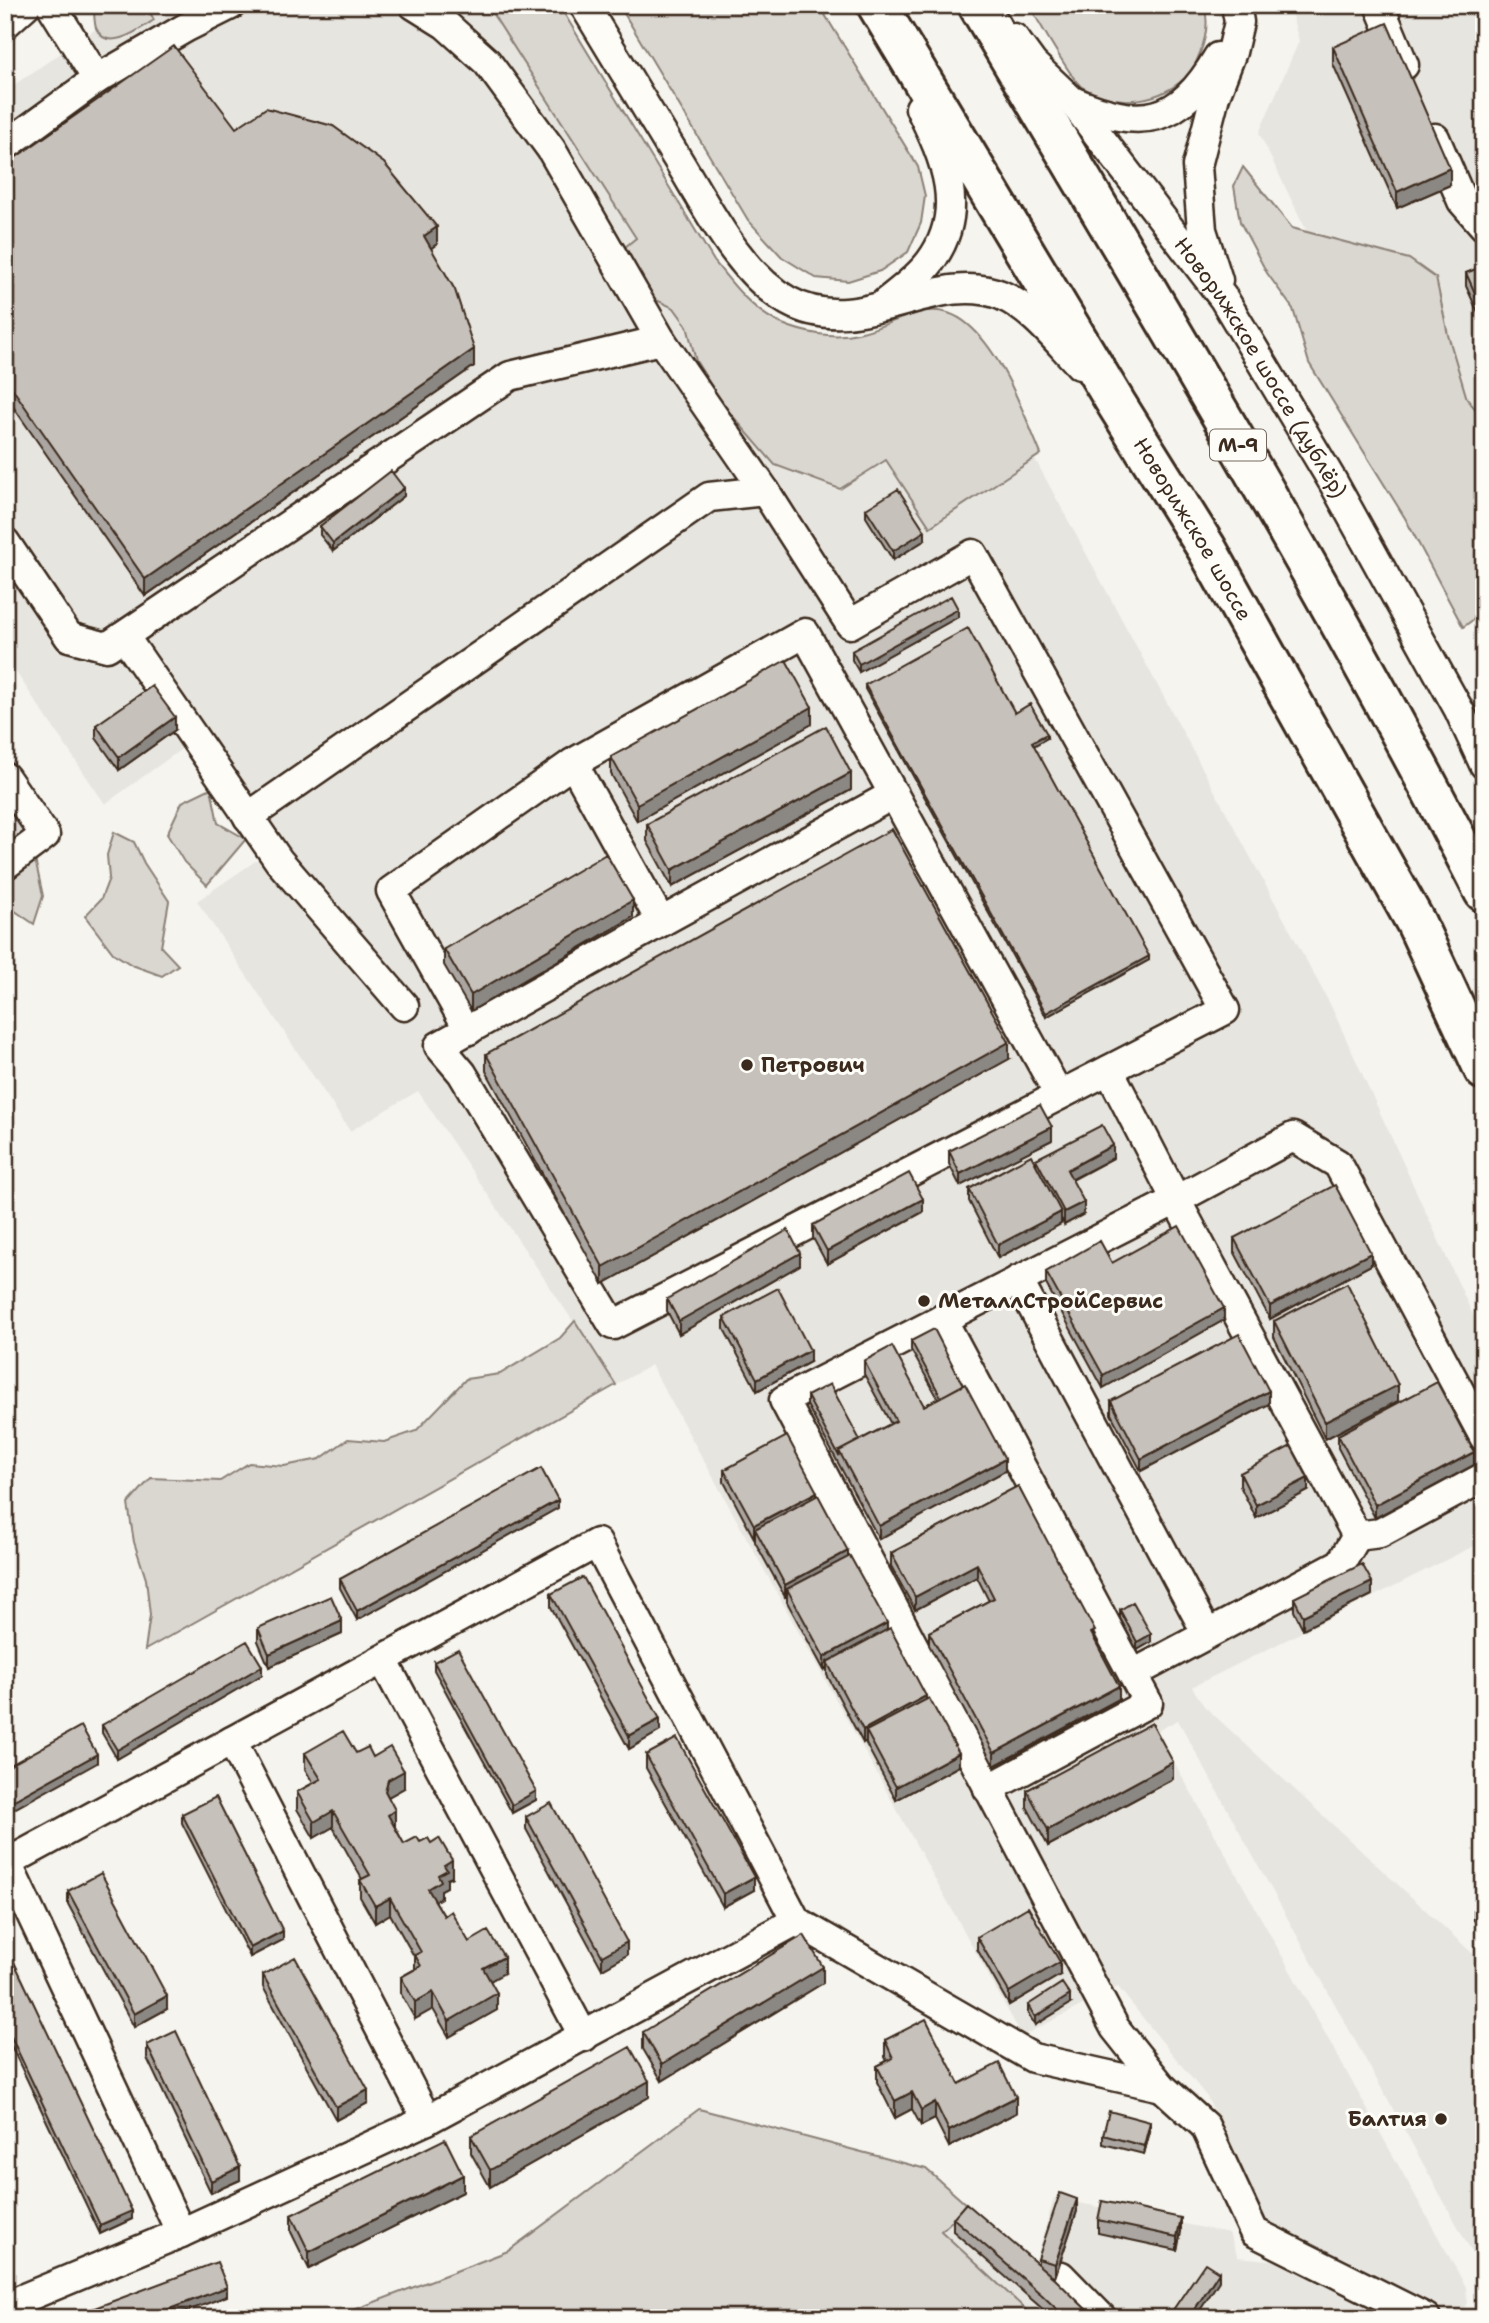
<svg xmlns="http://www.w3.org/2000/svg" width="1489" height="2323" font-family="'Shantell Sans',sans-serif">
<rect width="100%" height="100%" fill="#f5f4ee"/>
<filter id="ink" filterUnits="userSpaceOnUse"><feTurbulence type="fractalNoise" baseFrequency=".0143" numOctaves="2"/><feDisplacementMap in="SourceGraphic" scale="14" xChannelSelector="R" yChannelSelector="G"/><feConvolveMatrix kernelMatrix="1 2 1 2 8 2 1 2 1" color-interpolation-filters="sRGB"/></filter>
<g filter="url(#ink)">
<path fill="#e7e5df" d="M146 5H487L636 239 656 300 674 308 687 326 696 362 725 406 775 465 886 459 930 527 1035 459 1331 1006 1484 1339V1541L1192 1687 1204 1706 1484 1964V2274L1178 1720 1157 1731 1466 2287 1467 2302 1463 2313 1456 2316 1269 2226 1207 2097 1118 1987 1022 2036 651 1365 616 1385 418 1091 350 1131 197 901 266 854 190 743 105 804 5 656V91L96 29 104 36 111 39H125L154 20Z
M1289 5H1484V597L1259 133 1299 41Z
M1054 2198 1229 2233 1238 2257 1278 2261 1396 2318H1035L941 2231 968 2206 1034 2267Z"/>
<path fill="#dad6d0" stroke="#8a8077" stroke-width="2" d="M94 5H146L154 20C140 29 107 54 96 28 94 22 94 12 94 5Z
M487 5H559L714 261C733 285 752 310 780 323 803 333 833 339 858 333 899 325 933 290 972 328 1004 358 1024 414 1041 454L930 527 886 460 840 489 775 465 724 406 696 361 687 326 674 308 656 300 637 280 625 247 636 238Z
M619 5H819L918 167 925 196 921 223 908 252 880 271 848 281 816 278 782 257 748 220Z
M1029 5H1204C1209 21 1206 38 1200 53 1197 59 1195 67 1191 72 1163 103 1117 109 1082 87 1072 81 1038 20 1029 5Z
M1243 167 1292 228 1409 259 1436 278 1448 335 1467 399 1484 419V612L1463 627 1405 518 1309 363 1293 309 1267 273 1240 222 1234 186Z
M5 766 21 795 43 896 34 924 5 904Z
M211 788 218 823 246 839 207 885 184 862 167 834 182 802Z
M114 832 134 842 144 863 169 901 161 947 178 965 162 976 132 965 113 953 85 916 101 899 109 878 107 855Z
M575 1321 616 1385 145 1650 150 1615 146 1579 134 1542 128 1504 151 1478 220 1481 249 1463 284 1466 320 1459 348 1439 384 1442 416 1431 466 1379 500 1374 560 1338Z
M699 2109 926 2169 968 2206 941 2231 1035 2318H333L508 2251Z"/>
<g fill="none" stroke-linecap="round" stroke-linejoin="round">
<defs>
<g id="minor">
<path d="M51 5 97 79"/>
<path d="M584 5C614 55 645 105 675 155 705 203 738 273 788 301 860 341 936 268 1001 295 1033 309 1056 340 1080 365"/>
<path d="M1379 5 1404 65"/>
<path d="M5 24 26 5"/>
<path id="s1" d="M1014 38 1033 64 1072 101 1224 299 1333 482 1459 710 1484 764"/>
<path d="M1072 101C1142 130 1178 125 1218 57"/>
<path d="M1435 138 1462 201 1484 226"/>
<path d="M5 146 97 79 187 27 231 5"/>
<path d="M1218 280 1202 230 1197 166 1215 96 1232 52 1239 22 1236 5"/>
<path d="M885 303C900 291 918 278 930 262 968 211 945 159 920 108"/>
<path d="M5 542 69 637 107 647 510 376 661 340 551 149 487 62 446 25 414 5"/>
<path d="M124 636 279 861 404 1006"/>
<path d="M5 777 45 835 5 865"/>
<path d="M894 794 661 922 573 763 805 633 1059 1095"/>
<path d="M248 817 709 497 765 491"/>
<path d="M661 922 439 1046 462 1073 613 1325 1225 1010 973 554 850 624 765 491 661 340"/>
<path d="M469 1030 391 891 573 763"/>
<path d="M1109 1070 1176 1200 784 1400 1115 2028 1162 2087 1205 2126 1254 2232 1426 2318"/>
<path d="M1018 1280 1207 1634"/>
<path d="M942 1319 1148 1703 988 1789"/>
<path d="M1357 1536 1380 1533 1484 1477"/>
<path d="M383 1660 584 2037"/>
<path d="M1133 1674 1341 1563 1357 1536 1176 1200 1293 1137 1338 1164 1484 1437"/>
<path d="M232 1741 427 2120"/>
<path d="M7 1863 181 2233"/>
<path d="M5 1864 597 1543 796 1921"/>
<path d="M1061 2276 1102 2318"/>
<path d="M5 2306 181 2233 427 2120 796 1921 1033 2058 1162 2087"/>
</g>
<g id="highway">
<path id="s2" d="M877 5 1117 405 1207 549 1416 923 1484 1070"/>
<path d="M978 5C1152 298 1329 589 1484 892"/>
</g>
</defs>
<use href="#minor" stroke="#3b2a1e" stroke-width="33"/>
<use href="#highway" stroke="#3b2a1e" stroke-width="44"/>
<use href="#minor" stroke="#fdfcf7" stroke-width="28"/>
<use href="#highway" stroke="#fdfcf7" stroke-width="38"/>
</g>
<path fill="#aba6a1" stroke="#3b2a1e" stroke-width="2" d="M1333 47 1450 185 1397 208 1333 64Z
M236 128 437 244 431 248 474 366 145 596 5 395V165Z
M1484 266V326L1466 286V273Z
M404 496 333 551 320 535V526Z
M866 509 925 540 893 560 866 517Z
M958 617 859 672 852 660V651Z
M865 685 1015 713 1047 738 1033 746 1149 960 1046 1017 865 689Z
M812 724 637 821 611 774V757Z
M96 725 175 730 119 770 96 738Z
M851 790 672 887 647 841V824Z
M633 917 471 1011 444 965V949Z
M486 1054 1009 1059 603 1284 486 1071Z
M1052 1140 960 1186 949 1164V1151Z
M1113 1158 1072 1180 1084 1214 1064 1225 1061 1218V1224L998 1258 969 1201V1189L1036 1165V1159Z
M923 1212 827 1264 813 1238V1225Z
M1234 1238 1371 1265 1270 1319 1234 1251Z
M1112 1263 1224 1320 1103 1388 1046 1284V1272Z
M800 1265 679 1334 667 1311V1299Z
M724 1317 810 1362 757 1391 724 1329Z
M1274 1321 1398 1401 1325 1439 1274 1337Z
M911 1341 1005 1471 879 1539 807 1405V1396L860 1440 891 1424 864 1374V1361L924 1406 938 1398 911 1350Z
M1111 1401 1269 1404 1141 1471 1111 1414Z
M1338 1435 1474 1465 1375 1518 1338 1448Z
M724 1470 817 1496 887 1630 926 1699 959 1766 896 1800 866 1744V1741L863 1743 827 1675V1668L824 1670 787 1602V1596L785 1597 755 1542V1537L754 1538 724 1482Z
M1240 1473 1308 1491 1256 1518 1240 1486Z
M1018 1486 1095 1640 1119 1699 994 1766 929 1645V1632L989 1601 977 1577 915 1610 891 1566V1553Z
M558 1508 357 1620 340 1588V1579Z
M551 1594 660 1731 629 1749 551 1607Z
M1372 1595 1303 1629 1294 1611V1598Z
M1120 1610 1151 1642 1137 1650 1120 1618Z
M258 1628 342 1634 269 1667 258 1641Z
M434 1662 536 1800 512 1813 434 1670Z
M262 1675 117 1759 102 1733V1725Z
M305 1753H356L373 1757 404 1788 388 1797 395 1827 404 1844 420 1842 452 1877 447 1879V1887L441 1890V1898L435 1901 444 1916 469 1942 504 1973 490 1981 497 2010 449 2037 433 2009 415 2019 401 1994V1977L415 1969V1958L390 1914 375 1923 360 1897V1880L362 1879 333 1827 314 1838 297 1809V1792L313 1783 305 1769Z
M646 1755 754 1890 723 1907 646 1768Z
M1173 1779 1048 1846 1027 1807V1790Z
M182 1814 283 1940 250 1957 182 1823Z
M526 1817 627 1955 602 1969 526 1829Z
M68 1891 167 2009 134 2027 68 1904Z
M1484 1893V1929L1474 1920V1903Z
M977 1937 1060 1975 1009 2005 977 1949Z
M5 1943 132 2219 100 2234 5 2033Z
M263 1975 368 2103 336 2120 263 1987Z
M823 1983 662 2081 643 2049V2032Z
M1070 2004 1035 2025 1028 2013V2005Z
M885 2040 959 2084 1016 2113 949 2147 935 2119 921 2126 912 2109 895 2118 877 2082V2066L887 2061 885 2057Z
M147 2045 240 2180 211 2193 147 2058Z
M649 2097 490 2187 471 2153V2136Z
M1150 2131 1144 2154 1103 2144V2135Z
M463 2192 309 2269 291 2232V2215Z
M1077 2211 1055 2277 1051 2276 1095 2318H1053L953 2231V2218L1038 2264V2259Z
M1098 2220 1181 2231 1177 2250 1098 2233Z"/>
<path fill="#8b8783" stroke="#3b2a1e" stroke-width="2" d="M1450 168V185L1397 208V192Z
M437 227V244L424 253V236Z
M474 349V366L145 596V579Z
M404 488V496L333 551V543Z
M925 531V540L893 560V551Z
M958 609V617L859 672V664Z
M812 707V724L637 821V804Z
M175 717V730L119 770V757Z
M1047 734V738L1032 747V742Z
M851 773V790L672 887V870Z
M633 900V917L471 1011V995Z
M1149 956V960L1046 1017V1013Z
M1009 1042V1059L603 1284V1267Z
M1052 1127V1140L960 1186V1174Z
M1113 1145V1158L1067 1182V1170Z
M923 1199V1212L827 1264V1251Z
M1084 1202V1214L1064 1225V1212Z
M1061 1212V1224L998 1258V1245Z
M800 1253V1265L679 1334V1321Z
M1371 1253V1265L1270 1319V1306Z
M1224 1308V1320L1103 1388V1375Z
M810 1350V1362L757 1391V1379Z
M1398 1385V1401L1325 1439V1422Z
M1269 1391V1404L1141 1471V1459Z
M1474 1452V1465L1375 1518V1505Z
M1005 1459V1471L879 1539V1526Z
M1308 1478V1491L1256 1518V1505Z
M817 1492V1504L755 1529V1537L754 1538V1525Z
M558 1500V1508L357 1620V1611Z
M848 1551V1564L787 1589V1596L785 1597V1585Z
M977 1564V1577L915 1610V1597Z
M1372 1582V1595L1303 1629V1616Z
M342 1621V1634L269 1667V1654Z
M887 1623V1636L827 1662V1668L824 1670V1657Z
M1151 1634V1642L1137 1650V1642Z
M262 1666V1675L117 1759V1750Z
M1119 1686V1699L994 1766V1753Z
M926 1696V1709L866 1731V1741L863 1743V1730Z
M660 1719V1731L629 1749V1736Z
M959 1753V1766L896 1800V1787Z
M97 1754V1763L5 1814V1805Z
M1173 1762V1779L1048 1846V1830Z
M404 1771V1788L388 1797 385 1791 388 1780Z
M536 1791V1800L512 1813V1805Z
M395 1810V1827L388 1831V1815Z
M333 1811V1827L314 1838V1822Z
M452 1860V1877L447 1879V1887L441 1890V1898L428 1905V1889L438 1875 444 1865Z
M754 1877V1890L723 1907V1894Z
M390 1898V1914L375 1923V1906Z
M283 1931V1940L250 1957V1948Z
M627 1942V1955L602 1969V1956Z
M504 1957V1973L483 1985V1968Z
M1060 1962V1975L1009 2005V1992Z
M823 1967V1983L662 2081V2064Z
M433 1992V2009L415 2019V2002Z
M497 1993V2010L449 2037V2021Z
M1070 1995V2004L1035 2025V2017Z
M167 1996V2009L134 2027V2014Z
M649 2081V2097L490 2187V2170Z
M368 2090V2103L336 2120V2107Z
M912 2092V2109L895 2118V2101Z
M1016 2097V2113L949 2147V2131Z
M935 2102V2119L921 2126V2110Z
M1150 2122V2131L1144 2154V2146Z
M240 2167V2180L211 2193V2181Z
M463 2175V2192L309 2269V2252Z
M1077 2199V2211L1055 2277V2264Z
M132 2211V2219L100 2234V2225Z
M1181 2218V2231L1177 2250V2237Z
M1219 2272V2281L1195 2318H1189Z
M227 2287V2296L169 2318H146Z"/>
<path fill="#c7c1bb" stroke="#3b2a1e" stroke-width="2" d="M1387 23 1450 168 1397 192 1333 47Z
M174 46 236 128 266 108 333 126 384 163 437 227 424 236 455 290 474 349 145 579 5 378V165Z
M1484 266V313L1466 273Z
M391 471 404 488 333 543 320 526Z
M898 489 925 531 893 551 866 509Z
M951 596 958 609 859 664 852 651Z
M968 628 1015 713 1030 704 1047 734 1032 742 1149 956 1046 1013 865 685Z
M786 660 812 707 637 804 611 757Z
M152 686 175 717 119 757 96 725Z
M826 726 851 773 672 870 647 824Z
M892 829 1009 1042 603 1267 486 1054Z
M606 854 633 900 471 995 444 949Z
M1040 1105 1052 1127 960 1174 949 1151Z
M1102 1125 1113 1145 1067 1170 1084 1202 1064 1212 1036 1159Z
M1031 1155 1061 1212 998 1245 969 1189Z
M909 1173 923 1199 827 1251 813 1225Z
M1335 1185 1371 1253 1270 1306 1234 1238Z
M1179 1226 1224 1308 1103 1375 1046 1272 1100 1241 1112 1263Z
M788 1230 800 1253 679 1321 667 1299Z
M1347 1283 1398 1385 1325 1422 1274 1321Z
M778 1288 810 1350 757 1379 724 1317Z
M934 1329 963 1385 941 1397 911 1341Z
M1239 1334 1269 1391 1141 1459 1111 1401Z
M892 1346 924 1406 965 1384 1005 1459 879 1526 839 1451 896 1421 864 1361Z
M1437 1382 1474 1452 1375 1505 1338 1435Z
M830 1384 860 1440 839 1451V1456L807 1396Z
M787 1436 817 1492 754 1525 724 1470Z
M1291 1446 1308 1478 1256 1505 1240 1473Z
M541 1468 558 1500 357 1611 340 1579Z
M1018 1486 1095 1631 1091 1633 1119 1686 994 1753 929 1632 994 1598 977 1564 915 1597 891 1553Z
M818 1495 848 1551 785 1585 755 1529Z
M850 1556 887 1623 824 1657 787 1589Z
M1362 1564 1372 1582 1303 1616 1294 1598Z
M583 1577 660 1719 629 1736 551 1594Z
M331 1596 342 1621 269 1654 258 1628Z
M1133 1602 1151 1634 1137 1642 1120 1610Z
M890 1628 926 1696 863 1730 827 1662Z
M247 1641 262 1666 117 1750 102 1725Z
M458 1649 536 1791 512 1805 434 1662Z
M929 1698 959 1753 896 1787 866 1731Z
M1152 1723 1173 1762 1048 1830 1027 1790Z
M81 1726 97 1754 5 1805V1768Z
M343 1731 356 1753 368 1747 373 1757 390 1747 404 1771 388 1780 385 1791 395 1810 388 1815 404 1844 417 1837 420 1842 428 1838 431 1843 439 1838 452 1860 444 1865 447 1870 438 1875 441 1881 428 1889 444 1916 451 1911 469 1942 488 1931 504 1957 483 1968 497 1993 449 2021 433 1992 415 2002 401 1977 421 1966 415 1955 421 1952 390 1898 375 1906 360 1880 370 1875 333 1811 314 1822 297 1792 321 1779 305 1753Z
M677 1738 754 1877 723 1894 646 1755Z
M216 1797 283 1931 250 1948 182 1814Z
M551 1803 627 1942 602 1956 526 1817Z
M101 1873 167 1996 134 2014 68 1891Z
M1484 1893V1912L1474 1903Z
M1028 1907 1060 1962 1009 1992 977 1937Z
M804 1935 823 1967 662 2064 643 2032Z
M5 1943 132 2211 100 2225 5 2024Z
M295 1957 368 2090 336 2107 263 1975Z
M1062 1983 1070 1995 1035 2017 1028 2005Z
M926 2019 959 2084 999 2063 1016 2097 949 2131 935 2102 921 2110 912 2092 895 2101 877 2066 893 2058 885 2040Z
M176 2031 240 2167 211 2181 147 2045Z
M630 2047 649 2081 490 2170 471 2136Z
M1109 2111 1150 2122 1144 2146 1103 2135Z
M445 2139 463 2175 309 2252 291 2215Z
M1060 2193 1077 2199 1055 2264 1038 2259Z
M1102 2201 1181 2218 1177 2237 1098 2220Z
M966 2203 1055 2279 1095 2318H1066L1042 2295 953 2218Z
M217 2262 227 2287 146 2318H68Z
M1205 2263 1219 2272 1189 2318H1170L1168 2317Z
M1357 2311 1393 2318H1355Z"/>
</g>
<g fill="#3b2a1e" stroke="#fdfcf7" stroke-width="2.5">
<circle cx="747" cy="1065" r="7"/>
<circle cx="924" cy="1301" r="7"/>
<circle cx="1441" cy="2119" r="7"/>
</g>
<g text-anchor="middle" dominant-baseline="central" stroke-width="6" stroke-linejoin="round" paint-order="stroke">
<rect fill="#fdfcf7" stroke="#75695f" stroke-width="2" x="1210" y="429.5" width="56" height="31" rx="5"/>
<g font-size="19" font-weight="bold" fill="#3b2a1e">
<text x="1238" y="445">М-9</text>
</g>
<g font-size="21" fill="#3b2a1e" stroke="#fdfcf7">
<text stroke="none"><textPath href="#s1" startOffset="413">Новорижское шоссе (дублёр)</textPath></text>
<text stroke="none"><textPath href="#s2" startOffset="612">Новорижское шоссе</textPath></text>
</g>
<g font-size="21" font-weight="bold" fill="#3b2a1e" stroke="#fdfcf7" text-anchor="start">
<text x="761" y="1065">Петрович</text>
<text x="938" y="1301">МеталлСтройСервис</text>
<text x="1427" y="2119" text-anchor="end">Балтия</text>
</g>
</g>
<rect width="1489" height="2323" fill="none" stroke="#fdfcf7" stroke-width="28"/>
<rect x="14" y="14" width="1461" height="2295" fill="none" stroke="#3b2a1e" stroke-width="2.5" filter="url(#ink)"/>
</svg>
